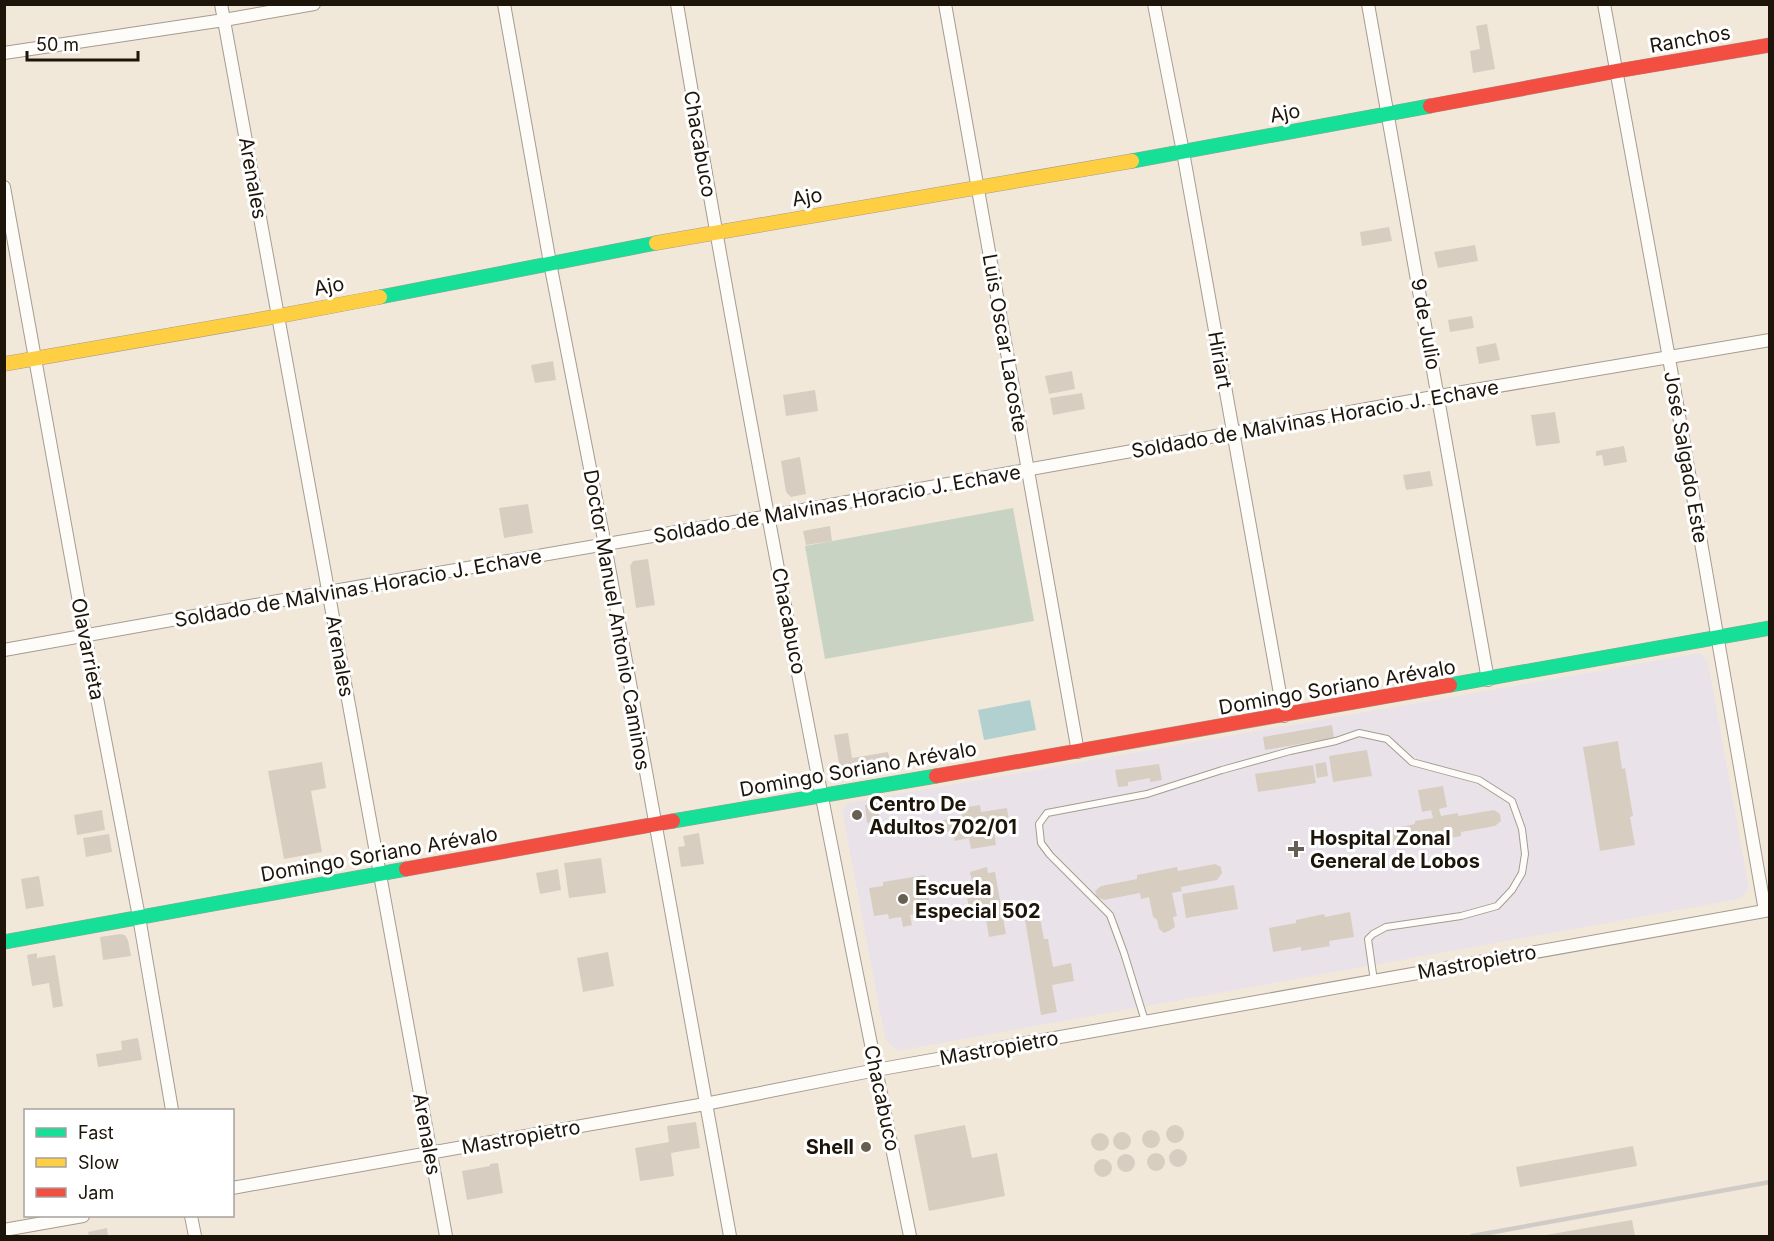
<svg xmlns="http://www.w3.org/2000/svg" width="1774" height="1241" font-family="Inter,sans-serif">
<rect width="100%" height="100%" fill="#f2e8da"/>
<path fill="#e9e3e9" d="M1700 653 1708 661 1749 888 1740 899 897 1051 885 1039 842 810 848 803Z"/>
<path fill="#c9d3c3" d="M1013 508 1034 621 825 659 805 546Z"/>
<path fill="#b2d0d0" d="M1030 700 1036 730 984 740 978 710Z"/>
<path fill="#d7cec1" d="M1487 24 1495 69 1473 73 1470 51 1480 49 1476 26Z
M1389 227 1392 241 1362 246 1360 232Z
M1475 245 1478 261 1438 268 1434 252Z
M1472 316 1474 328 1450 332 1448 320Z
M1496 343 1500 360 1479 364 1476 347Z
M553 361 556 380 535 383 531 365Z
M1072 371 1075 389 1049 394 1045 376Z
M815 390 818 411 786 416 783 395Z
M1082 393 1085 409 1053 415 1050 398Z
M1555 412 1560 443 1536 446 1531 415Z
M1624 446 1627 462 1604 466 1602 455 1596 456V451Z
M800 457 806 494 791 497 786 492 781 461Z
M1430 471 1433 486 1406 490 1403 475Z
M528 504 533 533 504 538 499 508Z
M830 526 832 541 806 545 803 531Z
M648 559 655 605 636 608 630 566 633 561Z
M1332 725 1334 738 1265 750 1263 737Z
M848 733 852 758 888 752 891 764 847 772 839 763 834 735Z
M1618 741 1622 769 1625 768 1633 816 1630 817 1635 845 1600 851 1583 747Z
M1367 750 1372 776 1333 782 1329 756Z
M322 762 326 788 311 791 322 852 284 859 268 771Z
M1326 762 1328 776 1317 778 1315 764Z
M1159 764 1162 780 1150 782V778L1128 782V786L1118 787 1115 770Z
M1313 765 1316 783 1258 792 1255 774Z
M1443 786 1447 807 1439 809 1441 816 1458 813V816L1494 810 1500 814 1501 821 1495 826 1461 832V836L1419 844 1418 840 1384 847 1382 831 1415 824V821L1433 818 1431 810 1422 812 1418 790Z
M877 803 880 821 867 823 865 805Z
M980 805 981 812 1007 808 1009 822 993 825 996 845 971 849 969 838 955 841 953 831 938 833 936 821 962 817 961 808Z
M102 810 105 830 77 835 74 815Z
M699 833 704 864 681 867 678 847 685 846 683 836Z
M109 834 112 852 86 857 83 838Z
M601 858 606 893 569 898 564 863Z
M1215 864 1221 867 1222 873 1217 880 1181 887 1182 891 1172 893 1177 916 1173 917 1175 927 1169 931 1164 933 1159 929 1157 920 1153 917 1149 897 1141 899 1140 893 1104 900 1097 897 1095 891 1101 886 1137 879V875L1177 867 1178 871Z
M987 867 988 873 995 872 1006 934 989 937 986 919H983V917L971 919 966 891 974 890 970 872Z
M558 869 561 890 540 894 536 873Z
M925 875 931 912 910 915 912 925 903 927 901 917 889 919 888 914 874 916 869 888 883 886V882Z
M39 876 44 906 26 909 21 879Z
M1234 885 1238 909 1186 918 1182 894Z
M1350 912 1354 937 1329 941 1330 946 1301 951V947L1273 952 1269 928 1296 923V920L1324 914 1325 917Z
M1040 918 1044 939H1048L1053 967 1071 963 1074 981 1052 985 1057 1012 1041 1015 1025 920Z
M120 934 125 935 128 940 131 956 103 960 100 937Z
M608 952 614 986 583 992 577 958Z
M37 953V958L55 955 63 1006 53 1008 49 983 32 986 27 955Z
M138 1038 142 1060 98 1067 96 1054 122 1050 121 1041Z
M696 1122 700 1148 671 1153 674 1176 640 1181 635 1148 669 1142 667 1126Z
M1166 1134a9 9 0 1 1 18 0a9 9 0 1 1-18 0Z
M965 1125 972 1158 997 1153 1005 1196 929 1211 914 1135Z
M1142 1139a9 9 0 1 1 18 0a9 9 0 1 1-18 0Z
M1113 1141a9 9 0 1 1 18 0a9 9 0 1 1-18 0Z
M1091 1142a9 9 0 1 1 18 0a9 9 0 1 1-18 0Z
M1633 1146 1637 1166 1520 1187 1516 1167Z
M1169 1158a9 9 0 1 1 18 0a9 9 0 1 1-18 0Z
M1147 1162a9 9 0 1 1 18 0a9 9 0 1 1-18 0Z
M1117 1163a9 9 0 1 1 18 0a9 9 0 1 1-18 0Z
M1094 1168a9 9 0 1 1 18 0a9 9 0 1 1-18 0Z
M498 1163 503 1193 467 1200 462 1171 490 1166V1164Z
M1632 1220 1635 1236H1546V1235Z
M107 1228 108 1236H89L88 1232Z"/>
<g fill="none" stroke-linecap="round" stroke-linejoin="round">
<defs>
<path id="lane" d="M1145 1021 1124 953 1110 915 1050 855 1041 843 1039 824 1047 813 1147 794 1222 770 1290 751 1336 741 1359 733 1387 739 1412 762 1479 780 1512 801 1522 829 1525 854 1522 873 1512 890 1497 906 1461 916 1386 927 1373 934 1368 939 1374 981"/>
<path id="street" d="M221 4 446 1236
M504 4 550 263 605 545 730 1236
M677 4C746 417 826 827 910 1236
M945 4 1078 752
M1154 4 1183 152 1284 716
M1368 4 1488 680
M1604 4 1669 358 1765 911
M4 53 224 20 314 4
M4 187 85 635 139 917 172 1110
M4 650 328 592 769 516 1439 396 1770 340
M232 1188 705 1104 876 1070 1770 910
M191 1216 195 1236
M4 1230 83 1216"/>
<path id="fast" d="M1132 161 1430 106
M380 297 656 243
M1450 685 1770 628
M673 821 936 776
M4 942 406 869"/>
<path id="slow" d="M656 243 1132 161
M4 364 279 316 380 297"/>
<path id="jam" d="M1430 106 1617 71 1770 45
M936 776 1450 685
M406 869 673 821"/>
</defs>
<use href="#lane" stroke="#a49c90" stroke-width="8"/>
<use href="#street" stroke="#a49c90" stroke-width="14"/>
<use href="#fast" stroke="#a49c90" stroke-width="15"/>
<use href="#slow" stroke="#a49c90" stroke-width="15"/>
<use href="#jam" stroke="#a49c90" stroke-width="15"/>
<use href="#lane" stroke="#fdfcf9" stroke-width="6"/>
<use href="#street" stroke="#fdfcf9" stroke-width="12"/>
<use href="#fast" stroke="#16e098" stroke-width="14"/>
<use href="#slow" stroke="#ffcf43" stroke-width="14"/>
<use href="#jam" stroke="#f24e42" stroke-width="14"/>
<path stroke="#cfccc8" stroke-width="4.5" d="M1472 1236 1770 1182"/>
</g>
<g fill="#685f53" stroke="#fff" stroke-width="2">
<circle cx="857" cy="815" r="6"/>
<path d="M1293 840h6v6h6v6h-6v6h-6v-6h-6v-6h6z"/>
<circle cx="903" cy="899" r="6"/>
<circle cx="866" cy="1147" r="6"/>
</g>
<g text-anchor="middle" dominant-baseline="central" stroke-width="6" stroke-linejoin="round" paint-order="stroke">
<g font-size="20" fill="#1d150a" stroke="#fff">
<text transform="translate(1690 39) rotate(-10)">Ranchos</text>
<text transform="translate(1285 113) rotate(-11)">Ajo</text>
<text transform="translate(700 144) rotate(80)">Chacabuco</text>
<text transform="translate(253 178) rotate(80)">Arenales</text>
<text transform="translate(807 197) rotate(-10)">Ajo</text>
<text transform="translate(329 286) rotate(-11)">Ajo</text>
<text transform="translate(1426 324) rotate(80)">9 de Julio</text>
<text transform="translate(1005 343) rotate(80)">Luis Oscar Lacoste</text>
<text transform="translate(1220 360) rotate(80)">Hiriart</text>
<text transform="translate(1315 419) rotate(-10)">Soldado de Malvinas Horacio J. Echave</text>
<text transform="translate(1686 457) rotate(80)">José Salgado Este</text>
<text transform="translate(837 504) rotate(-10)">Soldado de Malvinas Horacio J. Echave</text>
<text transform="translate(358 588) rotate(-10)">Soldado de Malvinas Horacio J. Echave</text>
<text transform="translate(617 620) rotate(80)">Doctor Manuel Antonio Caminos</text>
<text transform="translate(789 621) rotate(79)">Chacabuco</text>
<text transform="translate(88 649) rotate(79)">Olavarrieta</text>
<text transform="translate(340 656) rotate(80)">Arenales</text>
<text transform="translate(1337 687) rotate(-10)">Domingo Soriano Arévalo</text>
<text transform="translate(858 769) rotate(-10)">Domingo Soriano Arévalo</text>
<text transform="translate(379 854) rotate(-10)">Domingo Soriano Arévalo</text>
<text transform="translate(1477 962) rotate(-10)">Mastropietro</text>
<text transform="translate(999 1048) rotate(-10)">Mastropietro</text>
<text transform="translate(882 1098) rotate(78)">Chacabuco</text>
<text transform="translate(427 1134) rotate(80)">Arenales</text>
<text transform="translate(521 1137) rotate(-10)">Mastropietro</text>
</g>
<g font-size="20" font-weight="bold" fill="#1d150a" stroke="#fff" text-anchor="start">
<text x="869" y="804">Centro De<tspan x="869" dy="23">Adultos 702/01</tspan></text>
<text x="1310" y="838">Hospital Zonal<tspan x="1310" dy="23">General de Lobos</tspan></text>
<text x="915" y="888">Escuela<tspan x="915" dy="23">Especial 502</tspan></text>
<text x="854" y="1147" text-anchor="end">Shell</text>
</g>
</g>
<rect width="1774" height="1241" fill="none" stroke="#1d150a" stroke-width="12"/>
<rect x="24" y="1109" width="210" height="108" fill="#ffffff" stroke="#a5a19d" stroke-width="1.5"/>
<rect x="36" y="1128" width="30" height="9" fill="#16e098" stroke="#a5a19d" stroke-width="1.5"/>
<text x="78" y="1139" font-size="18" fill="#1d150a">Fast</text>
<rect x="36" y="1158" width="30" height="9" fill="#ffcf43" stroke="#a5a19d" stroke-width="1.5"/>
<text x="78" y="1169" font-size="18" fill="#1d150a">Slow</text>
<rect x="36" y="1188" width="30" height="9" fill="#f24e42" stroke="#a5a19d" stroke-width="1.5"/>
<text x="78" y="1199" font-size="18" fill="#1d150a">Jam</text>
<path d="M27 51v9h111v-9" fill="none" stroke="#1d150a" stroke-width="3"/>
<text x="36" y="51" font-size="18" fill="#1d150a" stroke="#ffffff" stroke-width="4.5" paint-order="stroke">50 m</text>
</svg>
